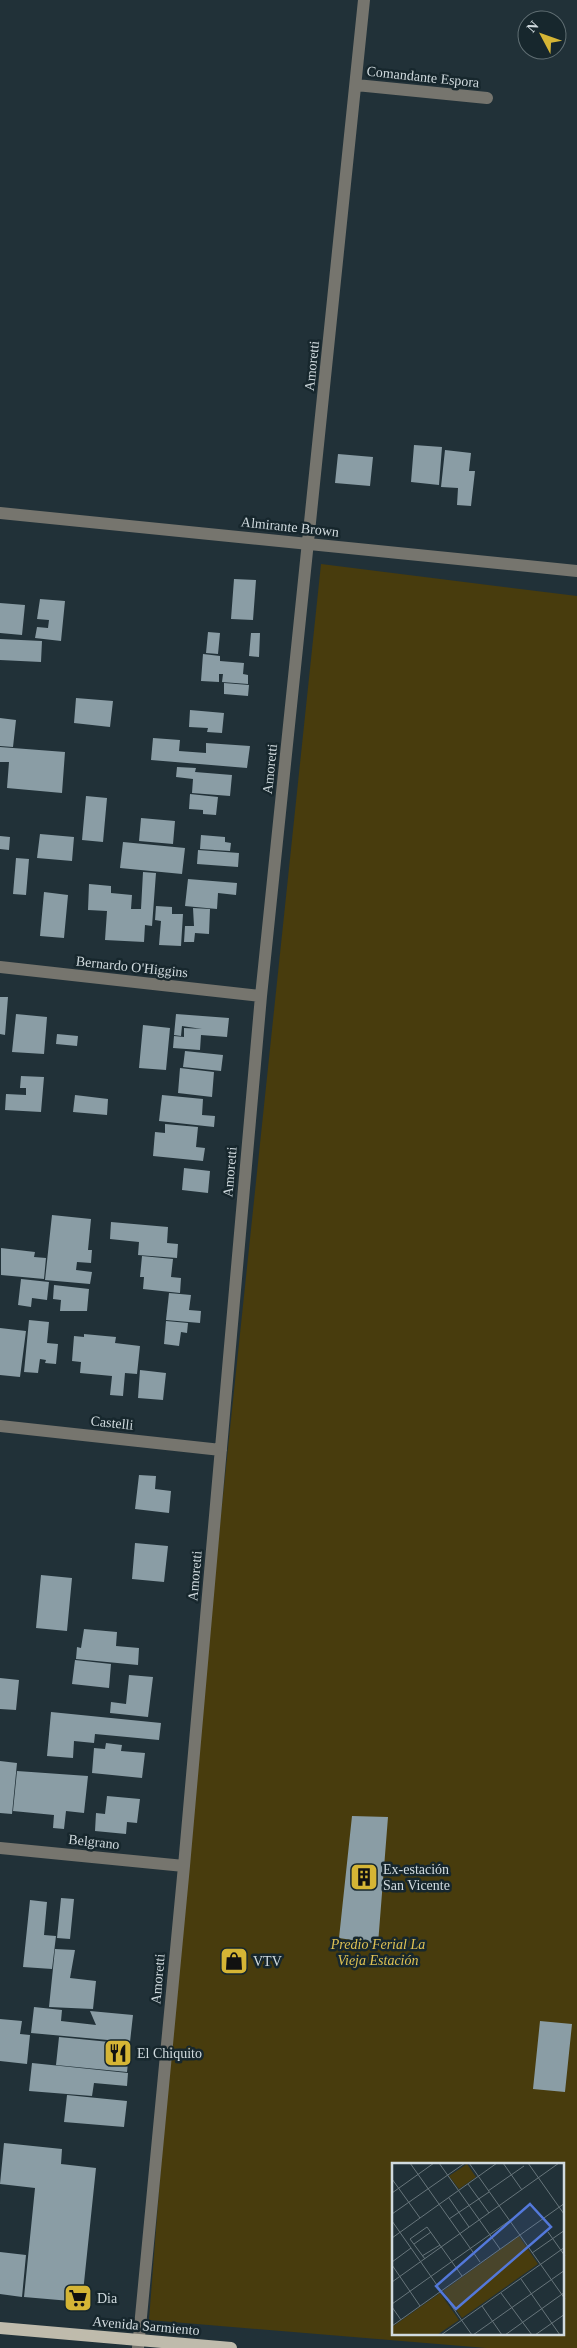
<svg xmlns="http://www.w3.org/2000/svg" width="577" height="2348" font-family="'Times New Roman',serif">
<rect width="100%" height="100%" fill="#213138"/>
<path fill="#483c0d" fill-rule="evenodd" d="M321 564 577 596V2348H486L149 2320 184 1866ZM393 2164H563V2334H393Z"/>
<path fill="#8a9da5" d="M414 445 442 447 439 485 411 482Z
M445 450 471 453 469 471H475L471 506 457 505 458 488 441 487Z
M338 454 373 457 370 486 335 483Z
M234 579 256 580 253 620 231 619Z
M40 599 65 601 61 641 35 638 37 627 48 628 49 620 37 619Z
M0 603 25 605 22 635 0 633Z
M208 632 220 633 218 654 206 653Z
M251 633H260L259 657 249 656Z
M0 639 42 641 41 662 0 660Z
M203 654 220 656V661L244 663 243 674 248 675V684L222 682 223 674H219V682L201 681Z
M224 683 249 685 248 696 224 694Z
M76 698 113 701 110 727 74 723Z
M190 710 224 713 222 733 207 732 208 728 189 727Z
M0 718 16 720 13 747 0 746Z
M153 738 180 740 179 751 206 753V743L250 746 247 768 151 760Z
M0 747 65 752 62 793 7 788 9 762H0Z
M177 767 196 768 195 772 232 775 230 796 192 793 193 779 176 777Z
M190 794 218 797 216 815 203 814V810L189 809Z
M86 796 107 798 103 842 82 840Z
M141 818 175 821 173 844 139 841Z
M40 834 74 837 72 861 37 858Z
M201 835 225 837V842L231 843 230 851 200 849Z
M0 836 10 837 9 850 0 849Z
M123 842 185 848 182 874 120 868Z
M198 850 239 853 238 867 197 864Z
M16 858 29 859 26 895 13 894Z
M143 872 156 873 152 926 145 925 144 942 105 940 107 911 88 910 89 884 111 886V893L132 895 131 909H141Z
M188 879 237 883 236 895 218 893 217 909 185 906Z
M44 892 68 895 64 938 40 936Z
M156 906 172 907V914H183L181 946 159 945 161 921 155 920Z
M193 908 210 909 209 934 195 933 194 942H184L185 926H194Z
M0 997H8L5 1035 0 1034Z
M16 1014 47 1017 44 1054 12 1052Z
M176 1014 229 1018 227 1037 201 1035 200 1050 173 1048 174 1036 184 1037V1028L202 1029 182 1026 181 1036 174 1035Z
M143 1025 170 1028 166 1070 139 1068Z
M57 1034 78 1036 77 1046 56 1044Z
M185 1051 223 1055 221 1071 183 1067Z
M180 1068 214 1072 212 1097 178 1093Z
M21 1076 44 1077 41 1112 5 1110 6 1094 26 1095V1088H20Z
M75 1095 108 1099 107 1115 73 1112Z
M162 1095 203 1099 202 1115 215 1116 214 1127 159 1121Z
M165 1124 198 1127 196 1147 205 1148 203 1161 153 1156 155 1132 165 1133Z
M184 1168 210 1171 208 1193 182 1190Z
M52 1215 91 1219 88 1250H92L91 1263 77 1262 76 1270 92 1272 90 1284 45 1280Z
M111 1222 168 1227 167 1243 178 1244 177 1258 138 1255 139 1242 110 1239Z
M1 1248 35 1252 34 1257 46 1258 44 1279 1 1275Z
M142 1256 173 1259 171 1277 181 1278 180 1293 143 1289 144 1277H140Z
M21 1279 49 1282 47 1300 32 1298 31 1307 18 1305Z
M54 1285 89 1289 87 1311H60L61 1300 53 1299Z
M169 1293 191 1295 189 1310 201 1311 200 1323 166 1320Z
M29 1320 49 1322 47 1343 58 1344 56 1364 45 1363 46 1360 40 1359 38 1373 24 1372Z
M166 1321 188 1323 187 1333 181 1332 179 1346 164 1344Z
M0 1328 26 1331 20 1377 0 1375Z
M84 1334 116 1337 115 1343 140 1346 137 1374 125 1373 123 1396 110 1395 112 1376 80 1373 81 1362 72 1361 74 1336 84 1337Z
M140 1370 166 1373 163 1400 138 1398Z
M139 1475 156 1476 155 1489 171 1491 169 1513 135 1509Z
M135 1543 168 1546 164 1582 132 1579Z
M41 1575 72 1578 67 1631 36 1628Z
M84 1629 117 1632 116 1646 139 1648 138 1665 76 1659 77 1647 81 1648Z
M75 1660 111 1664 109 1688 72 1684Z
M129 1675 153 1677 148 1717 110 1713 111 1702 126 1704Z
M0 1678 19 1680 16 1710 0 1709Z
M51 1712 161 1723 159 1740 95 1734 94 1743 74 1741 73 1758 47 1756Z
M106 1743 122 1745 121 1751 145 1753 142 1778 92 1773 94 1748 105 1749Z
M0 1761 17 1763 12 1814 0 1813Z
M17 1771 88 1776 84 1813 66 1811 64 1829 53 1828 54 1815 13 1811Z
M107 1796 140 1799 137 1823 127 1822 126 1834 95 1831 96 1813 105 1814Z
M352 1816 388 1817 378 1944 339 1938Z
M61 1898 74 1899 70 1939 57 1938Z
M30 1900 47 1902 44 1935 56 1936 52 1969 23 1967Z
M55 1949 75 1950 70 1978 96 1981 93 2009 49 2007Z
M34 2007 62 2010 61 2021 96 2025 90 2011 133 2015 130 2042 31 2033Z
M0 2019 22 2021 20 2034 30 2035 27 2064 0 2061Z
M540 2021 572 2024 565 2092 533 2089Z
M59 2037 130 2044 127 2072 56 2065Z
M32 2063 128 2073 127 2086 94 2083 92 2096 29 2091Z
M67 2095 127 2101 124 2127 64 2122Z
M4 2143 62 2149 61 2164 96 2168 82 2302 24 2297 35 2188 0 2184Z
M0 2252 26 2255 22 2297 0 2294Z"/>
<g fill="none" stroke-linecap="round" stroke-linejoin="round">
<path stroke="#76756e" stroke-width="12" d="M356 85 487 98
M0 513 577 571
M0 967 261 996
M0 1426 221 1450
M0 1848 184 1866
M138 2348 184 1866 261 996 364 0"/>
<path stroke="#bfbbac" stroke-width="12" d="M0 2328 231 2348"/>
</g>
<defs>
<symbol id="building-square" viewBox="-11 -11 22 22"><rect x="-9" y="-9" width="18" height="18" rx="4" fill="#d5b535" stroke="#17272d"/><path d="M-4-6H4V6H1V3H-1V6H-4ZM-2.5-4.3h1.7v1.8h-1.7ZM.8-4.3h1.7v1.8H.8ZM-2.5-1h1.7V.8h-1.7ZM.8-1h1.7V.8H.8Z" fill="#111"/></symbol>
<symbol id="shop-square" viewBox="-11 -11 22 22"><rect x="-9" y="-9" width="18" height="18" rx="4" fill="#d5b535" stroke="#17272d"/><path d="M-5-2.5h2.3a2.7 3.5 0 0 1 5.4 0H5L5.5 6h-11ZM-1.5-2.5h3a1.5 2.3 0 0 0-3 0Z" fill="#111"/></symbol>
<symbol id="restaurant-square" viewBox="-11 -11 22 22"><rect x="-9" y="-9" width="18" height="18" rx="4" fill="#d5b535" stroke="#17272d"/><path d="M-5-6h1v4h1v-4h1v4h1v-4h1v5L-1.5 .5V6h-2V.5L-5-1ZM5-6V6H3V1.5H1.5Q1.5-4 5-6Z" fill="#111"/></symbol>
<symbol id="supermarket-square" viewBox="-11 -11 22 22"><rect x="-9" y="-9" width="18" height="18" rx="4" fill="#d5b535" stroke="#17272d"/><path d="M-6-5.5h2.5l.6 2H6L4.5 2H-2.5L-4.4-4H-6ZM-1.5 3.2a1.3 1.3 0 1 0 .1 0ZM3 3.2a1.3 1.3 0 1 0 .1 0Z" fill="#111"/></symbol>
</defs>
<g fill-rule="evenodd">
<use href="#building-square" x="348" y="1861" width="32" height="32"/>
<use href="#shop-square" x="218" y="1945" width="32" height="32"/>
<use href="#restaurant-square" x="102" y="2037" width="32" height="32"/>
<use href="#supermarket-square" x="62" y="2282" width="32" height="32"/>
</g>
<g text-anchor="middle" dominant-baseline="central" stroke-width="5" stroke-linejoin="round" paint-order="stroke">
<g font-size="14" fill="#d1dbdf" stroke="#17272d">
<text transform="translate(423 77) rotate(6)">Comandante Espora</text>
<text transform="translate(312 366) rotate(-84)">Amoretti</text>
<text transform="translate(290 527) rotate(6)">Almirante Brown</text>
<text transform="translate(270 769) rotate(-84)">Amoretti</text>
<text transform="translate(132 967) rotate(6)">Bernardo O'Higgins</text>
<text transform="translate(230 1172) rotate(-85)">Amoretti</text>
<text transform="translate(112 1423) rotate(6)">Castelli</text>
<text transform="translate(195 1576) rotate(-85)">Amoretti</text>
<text transform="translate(94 1842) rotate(6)">Belgrano</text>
<text transform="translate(158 1979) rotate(-85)">Amoretti</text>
<text transform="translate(146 2326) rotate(5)">Avenida Sarmiento</text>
</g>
<g font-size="14" fill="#d1dbdf" stroke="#17272d" text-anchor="start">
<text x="383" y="1869">Ex-estación<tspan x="383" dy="16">San Vicente</tspan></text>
<text x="253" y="1961">VTV</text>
<text x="137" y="2053">El Chiquito</text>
<text x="97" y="2298">Dia</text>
</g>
<g font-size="14" font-style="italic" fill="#dec153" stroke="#17272d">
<text x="378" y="1944">Predio Ferial La<tspan x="378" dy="16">Vieja Estación</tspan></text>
</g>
</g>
<g transform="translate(392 2163)">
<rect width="172" height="172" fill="#213138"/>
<path d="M75 1 84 14 67 26 57 13ZM127 73 146 101 70 155 51 128ZM48 130 67 157 45 172H0V164Z" fill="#483c0d"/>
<path fill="none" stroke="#67757b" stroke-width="1" d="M18 0 88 99M47 0 108 86M77 0 173 136M111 0 130 27M136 0 172 51M0 16 28 55M76 21 97 50M96 28 132 3M0 30 42 0M57 35 77 64M0 51 73 0M57 56 97 29M0 58 80 172M156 69 173 93M0 75 105 0M22 81 39 69M140 90 173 67M30 93 48 82M33 96 18 76 35 64 70 113M0 99 19 85M0 102 28 143M129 116 168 172M0 119 167 0M109 130 140 172M0 141 117 58M90 143 110 172M0 144 9 157M0 163 173 40M49 172 173 84M81 172 173 107M113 172 173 129M143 172 173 151"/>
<path fill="#5378da" fill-opacity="0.15" stroke="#5378da" stroke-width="2.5" d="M138 41 159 64 64 146 44 123Z"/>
<rect width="172" height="172" fill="none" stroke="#d1dbdf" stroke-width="2.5"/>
</g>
<g transform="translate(542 35) rotate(311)"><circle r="24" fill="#17272d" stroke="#616f74"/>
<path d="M0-4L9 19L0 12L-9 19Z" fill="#d5b535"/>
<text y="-8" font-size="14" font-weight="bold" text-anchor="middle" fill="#d1dbdf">N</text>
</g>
</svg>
